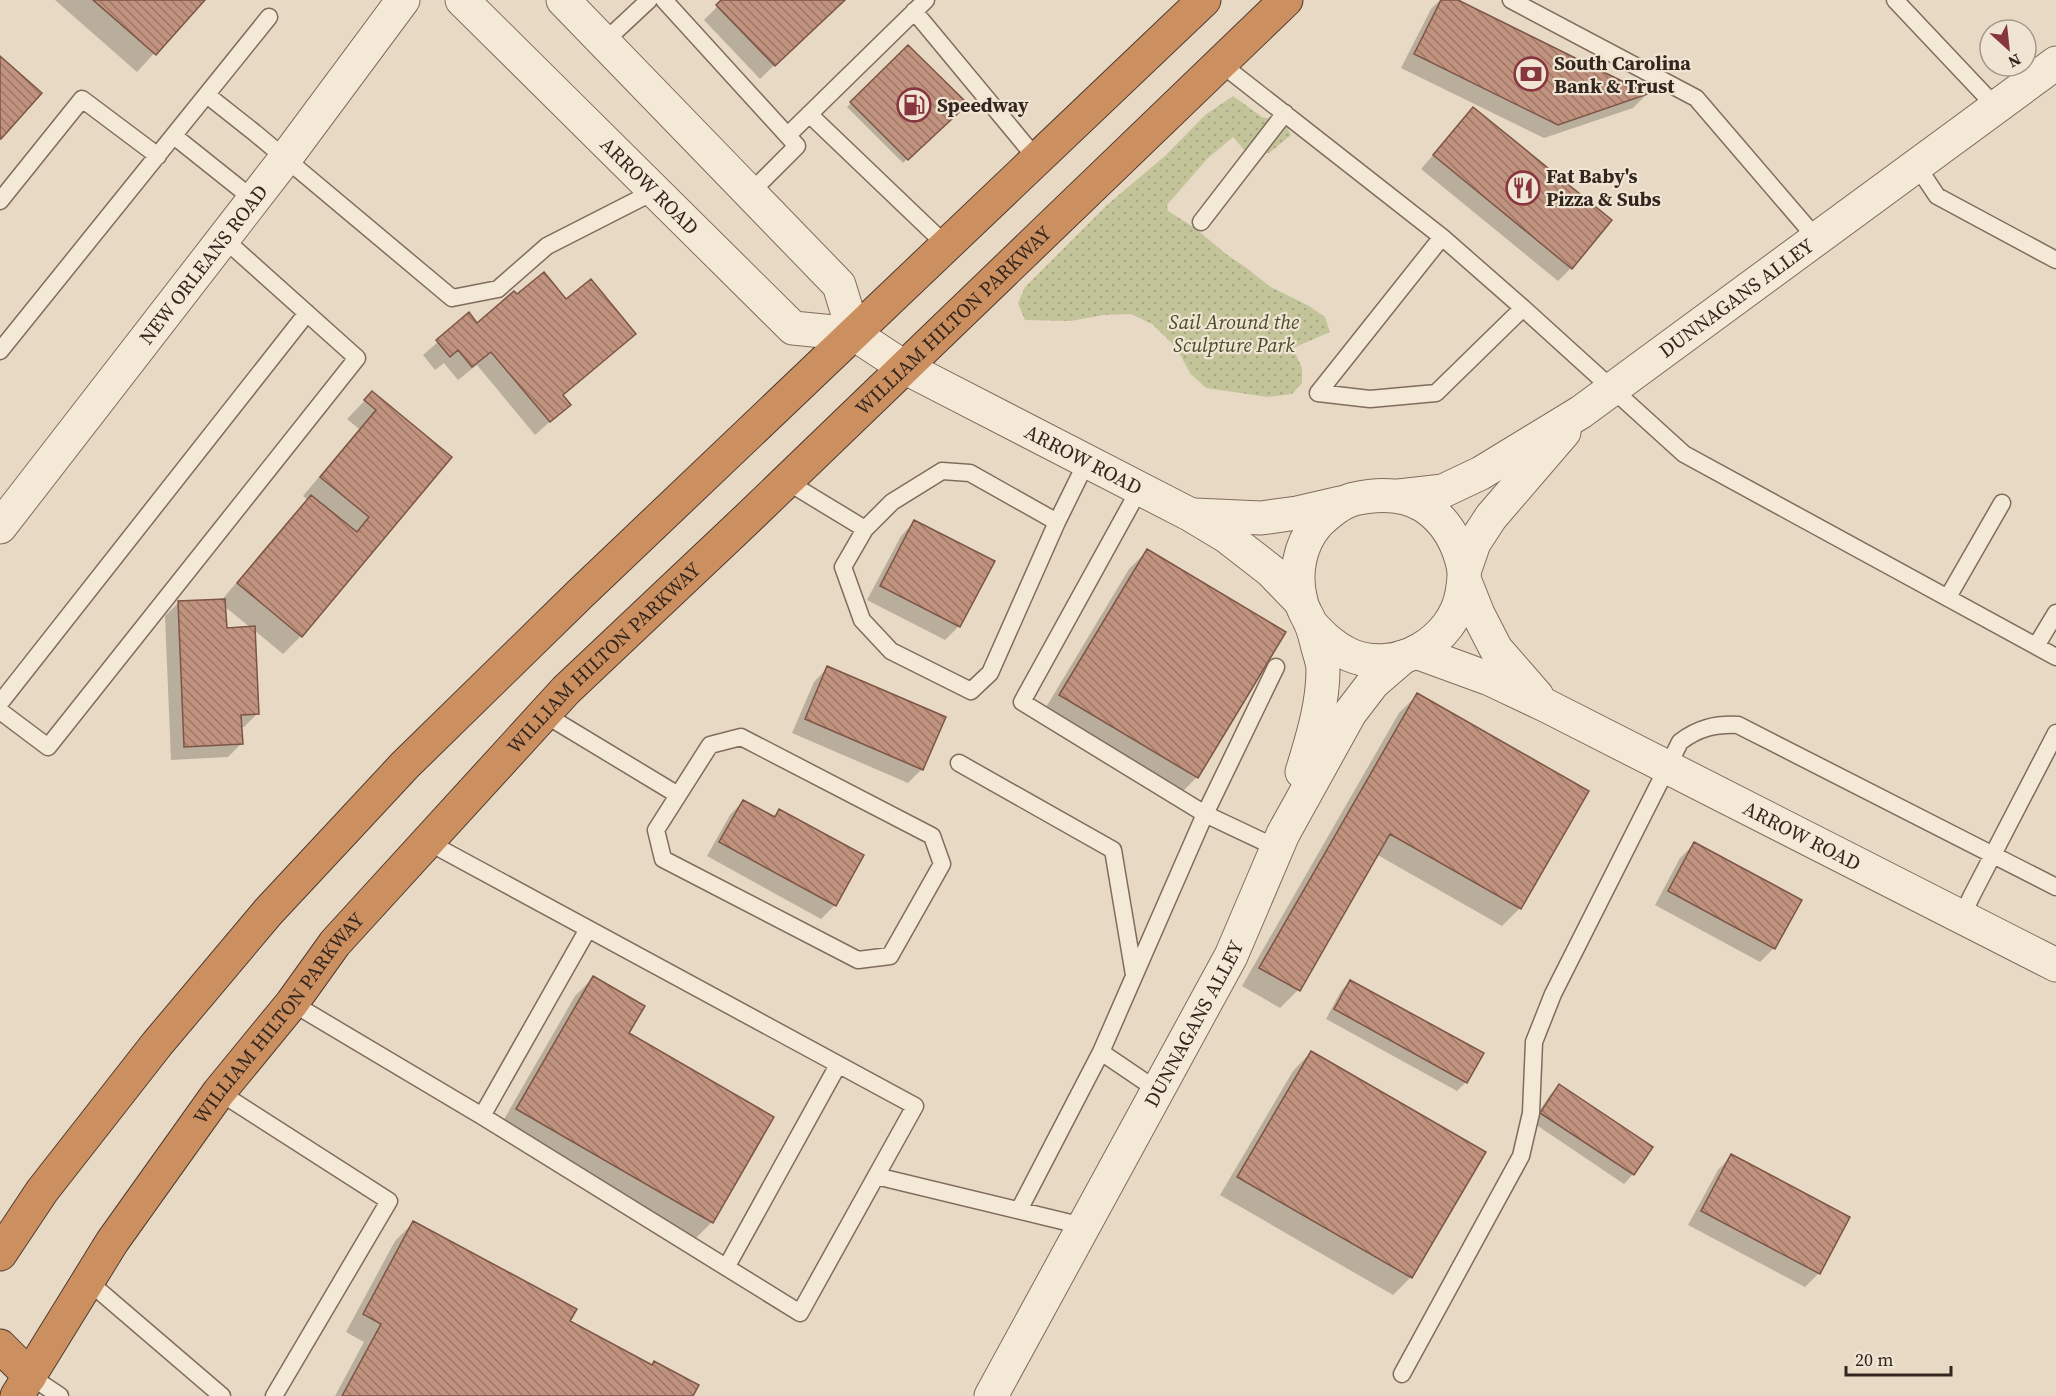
<svg xmlns="http://www.w3.org/2000/svg" width="2056" height="1396" font-family="'Source Serif 4',serif">
<defs>
<pattern id="green-dots" width="8" height="8" patternUnits="userSpaceOnUse" patternTransform="scale(1.5)"><rect width="8" height="8" fill="#c4c49a"/><path d="M2 2h.1M6 6h.1" fill="none" stroke="#a9a884" stroke-width="1.8" stroke-linecap="round"/></pattern>
<pattern id="building-back-hatch" width="6" height="6" patternUnits="userSpaceOnUse" patternTransform="scale(1.5)"><rect width="6" height="6" fill="#c1937f"/><path d="M-1 5l2 2M0 0l6 6M5-1l2 2" fill="none" stroke="#9d7867"/></pattern>
</defs>
<rect width="100%" height="100%" fill="#e8d9c4"/>
<path fill="url(#green-dots)" d="M1233 96 1262 117 1284 122 1291 135 1269 153 1244 150 1233 137 1207 159 1167 205 1168 211 1195 228 1226 254 1248 269 1269 286 1309 306 1325 317 1330 332 1293 348 1302 368V383L1292 394 1268 397 1206 388 1190 373 1176 347 1152 324 1131 314 1103 315 1071 321 1025 320 1018 303 1025 287 1107 205 1166 155 1205 115Z"/>
<path fill="#0003" fill-rule="evenodd" d="M55 0H203L137 72Z
M724 0H843L760 79 704 20Z
M1440 0H1454L1646 95 1633 108 1544 138 1401 68 1431 9Z
M908 47 966 104 903 163 847 107Z
M1473 109 1571 268 1558 281 1421 169Z
M517 297 566 301 634 334 562 396 569 405 535 435 477 365 458 380 444 363 435 370 423 355 469 315 477 325Z
M372 393 450 457 301 636 283 654 254 630 257 714 244 727H241L242 743 228 757 171 760 165 616 179 602 221 601 293 515 308 500 303 496 359 429 347 419ZM224 606 251 628 225 629Z
M914 522 959 626 945 640 867 600 901 536Z
M1147 551 1197 777 1179 795 1042 714 1129 569Z
M827 668 922 769 908 783 792 733 814 682Z
M1417 695 1520 908 1502 926 1376 854 1298 990 1280 1008 1242 986 1399 713Z
M743 801 772 817 779 811 835 905 821 919 707 856 730 815Z
M1694 844 1774 948 1760 962 1655 905 1680 858Z
M593 978 712 1222 694 1240 499 1128 575 996Z
M1350 981 1466 1082 1457 1091 1326 1019 1341 991Z
M1311 1052 1411 1277 1393 1295 1220 1195 1293 1071Z
M1559 1086 1651 1147 1633 1174 1624 1184 1532 1122 1550 1095Z
M1731 1156 1819 1273 1805 1287 1688 1225 1718 1170Z
M413 1223 568 1321 691 1396H335L364 1342 346 1332 395 1241Z"/>
<path fill="url(#building-back-hatch)" stroke="#7c5546" stroke-width="1.5" d="M93 0H205L156 55Z
M721 0H845L775 66 716 5Z
M1441 0H1458L1648 94 1558 125 1414 54Z
M908 45 968 104 908 160 850 102Z
M0 56 42 93 1 139H0Z
M1473 107 1612 220 1572 269 1433 155Z
M544 272 566 299 591 279 636 334 563 395 571 405 550 422 491 352 472 367 458 350 450 357 436 340 469 312 477 323 514 291 517 294Z
M372 391 452 457 302 637 237 583 311 495 357 532 369 517 320 477 376 410 364 400Z
M914 520 995 561 960 627 880 586Z
M1147 549 1286 632 1198 778 1059 695Z
M225 599 227 628 255 626 259 714 241 715 243 744 184 747 178 601Z
M827 666 946 717 923 770 805 719Z
M1417 693 1589 791 1521 909 1390 834 1300 991 1259 968Z
M743 800 775 817 779 809 864 855 836 906 719 842Z
M1694 842 1802 900 1775 949 1668 891Z
M593 976 645 1006 629 1033 774 1117 713 1223 516 1109Z
M1350 980 1484 1053 1467 1083 1334 1009Z
M1311 1051 1486 1152 1412 1278 1237 1177Z
M1559 1084 1653 1147 1634 1175 1540 1113Z
M1731 1154 1850 1217 1820 1274 1701 1211Z
M413 1221 577 1309 570 1321 652 1365 654 1361 699 1385 693 1396H342L381 1324 363 1314Z"/>
<g fill="none" stroke-linecap="round" stroke-linejoin="round">
<defs>
<path id="lane" d="M664 0 797 146 750 193
M1511 0 1696 98 1817 239
M1895 0 1996 107
M914 11 1036 158
M604 42 649 0
M1220 63 1442 237
M207 95 255 133 452 298 498 289 547 246 655 191
M809 114 946 245
M788 135 926 0
M174 136 253 199
M1917 166 1937 196 2056 260
M0 201 82 99 158 156
M1201 222 1285 113
M1523 308 1442 237 1318 393 1370 399 1436 393 1523 308 1684 454 2056 657
M0 351 269 17
M786 481 865 529 892 502 942 471 970 473 1057 522 1087 461
M1140 488 1022 702 1205 814 1101 1052 1157 1090
M865 529 843 567 862 620 891 651 971 691 990 673 1057 522
M1948 597 2002 503
M2036 646 2056 613
M1276 667 1205 814 1277 848
M0 703 307 313
M0 711 48 747 357 358 223 238
M544 714 678 795
M741 737 932 836 942 864 890 956 858 960 663 859 656 830 710 745Z
M959 763 1113 850 1134 975
M1962 917 1971 897 2056 733
M292 1003 482 1116 800 1313 915 1106 428 842
M219 1092 389 1201 274 1396
M482 1116 588 929
M876 1176 1083 1226
M1019 1210 1101 1052
M727 1266 838 1065
M89 1282 222 1396
M1402 1374 1521 1156 1531 1113 1534 1042 1553 994 1680 742C1698 728 1715 724 1738 725L2056 887
M30 1376 60 1396"/>
<g id="street">
<path id="s1" d="M462 0 793 328 854 334 904 367 1191 515 1226 536 1271 571 1301 602"/>
<path d="M563 0 839 285 854 334"/>
<path id="s2" d="M1399 496 1443 491 1481 473 1581 412 2056 63"/>
<path d="M1195 515 1261 518 1297 513 1340 503"/>
<path id="s3" d="M0 527 285 159 403 0"/>
<path d="M1464 572 1474 543 1491 517 1564 432"/>
<path d="M1464 579 1478 614 1496 649 1537 696"/>
<path id="s4" d="M1416 652 1490 679 1547 706 2056 965"/>
<path d="M1302 772C1312 739 1323 705 1323 670 1323 663 1320 655 1318 648 1316 639 1314 630 1310 622 1307 615 1302 608 1301 601 1294 575 1299 545 1317 524 1327 514 1339 503 1354 499 1377 494 1403 493 1424 506 1447 521 1459 544 1464 570 1465 578 1463 585 1462 593 1454 641 1396 675 1350 655 1334 648 1323 637 1311 624"/>
<path id="s5" d="M991 1396 1231 956 1283 834 1350 713 1373 683 1403 657"/>
</g>
<g id="highway">
<path d="M0 1254 42 1191 157 1044 268 912 405 765 580 594 1204 0"/>
<path d="M0 1346 30 1376"/>
<path id="s6" d="M17 1396 112 1242 219 1092 292 1003 335 943 566 690 745 521 1286 0"/>
</g>
</defs>
<use href="#lane" stroke="#806c5d" stroke-width="19"/>
<use href="#street" stroke="#806c5d" stroke-width="35"/>
<use href="#highway" stroke="#4e3b31" stroke-width="35"/>
<use href="#lane" stroke="#f4e8d6" stroke-width="16"/>
<use href="#street" stroke="#f4e8d6" stroke-width="33"/>
<use href="#highway" stroke="#cc9060" stroke-width="33"/>
</g>
<defs>
<symbol id="bank-ring" viewBox="-11 -11 22 22"><circle r="9.5" fill="#f0e4d3" stroke="#87353f" stroke-width="1.5"/><path d="M-6-4H6V4H-6ZM0-2.3a2.3 2.3 0 1 0 0 4.6a2.3 2.3 0 1 0 0-4.6Z" fill="#87353f"/></symbol>
<symbol id="fuel-ring" viewBox="-11 -11 22 22"><circle r="9.5" fill="#f0e4d3" stroke="#87353f" stroke-width="1.5"/><path d="M-5.5-6h7V0h2V4h1.3V-2.5L3-4.5l.8-.8L6-3V5H2.5V1h-1V6h-7ZM-4.2-4.7v3.2H.2V-4.7Z" fill="#87353f"/></symbol>
<symbol id="restaurant-ring" viewBox="-11 -11 22 22"><circle r="9.5" fill="#f0e4d3" stroke="#87353f" stroke-width="1.5"/><path d="M-5-6h1v4h1v-4h1v4h1v-4h1v5L-1.5 .5V6h-2V.5L-5-1ZM5-6V6H3V1.5H1.5Q1.5-4 5-6Z" fill="#87353f"/></symbol>
</defs>
<g fill-rule="evenodd">
<use href="#bank-ring" x="1512" y="55" width="38" height="38"/>
<use href="#fuel-ring" x="895" y="86" width="38" height="38"/>
<use href="#restaurant-ring" x="1504" y="169" width="38" height="38"/>
</g>
<g text-anchor="middle" dominant-baseline="central" stroke-width="4.5" stroke-linejoin="round" paint-order="stroke">
<g font-size="20" font-weight="bold" fill="#32261f" stroke="#f0e4d3" text-anchor="start">
<text x="1554" y="63">South Carolina<tspan x="1554" dy="23">Bank &amp; Trust</tspan></text>
<text x="937" y="105">Speedway</text>
<text x="1546" y="176">Fat Baby's<tspan x="1546" dy="23">Pizza &amp; Subs</tspan></text>
</g>
<g font-size="20" fill="#32261f" stroke="#f0e4d3">
<text stroke="none"><textPath href="#s1" startOffset="264">ARROW ROAD</textPath></text>
<text stroke="none"><textPath href="#s3" startOffset="332">NEW ORLEANS ROAD</textPath></text>
<text stroke="none"><textPath href="#s2" startOffset="396">DUNNAGANS ALLEY</textPath></text>
<text stroke="none"><textPath href="#s6" startOffset="1432">WILLIAM HILTON PARKWAY</textPath></text>
<text stroke="none"><textPath href="#s1" startOffset="789">ARROW ROAD</textPath></text>
<text stroke="none"><textPath href="#s6" startOffset="946">WILLIAM HILTON PARKWAY</textPath></text>
<text stroke="none"><textPath href="#s4" startOffset="428">ARROW ROAD</textPath></text>
<text stroke="none"><textPath href="#s6" startOffset="460">WILLIAM HILTON PARKWAY</textPath></text>
<text stroke="none"><textPath href="#s5" startOffset="424">DUNNAGANS ALLEY</textPath></text>
</g>
<g font-size="20" font-style="italic" fill="#474c28" stroke="#f0e4d3">
<text x="1234" y="322">Sail Around the<tspan x="1234" dy="23">Sculpture Park</tspan></text>
</g>
</g>
<g transform="translate(2008 48) rotate(153)"><circle r="28" fill="#f0e4d3" stroke="#a4988b" stroke-width="1.5"/>
<path d="M0-4.5L10 22L0 15L-10 22Z" fill="#87353f"/>
<text y="-9" font-size="16" font-weight="bold" text-anchor="middle" fill="#32261f">N</text>
</g>
<path d="M1846 1366v9h105v-9" fill="none" stroke="#32261f" stroke-width="3"/>
<text x="1855" y="1366" font-size="18" fill="#32261f" stroke="#f0e4d3" stroke-width="4.5" paint-order="stroke">20 m</text>
</svg>
